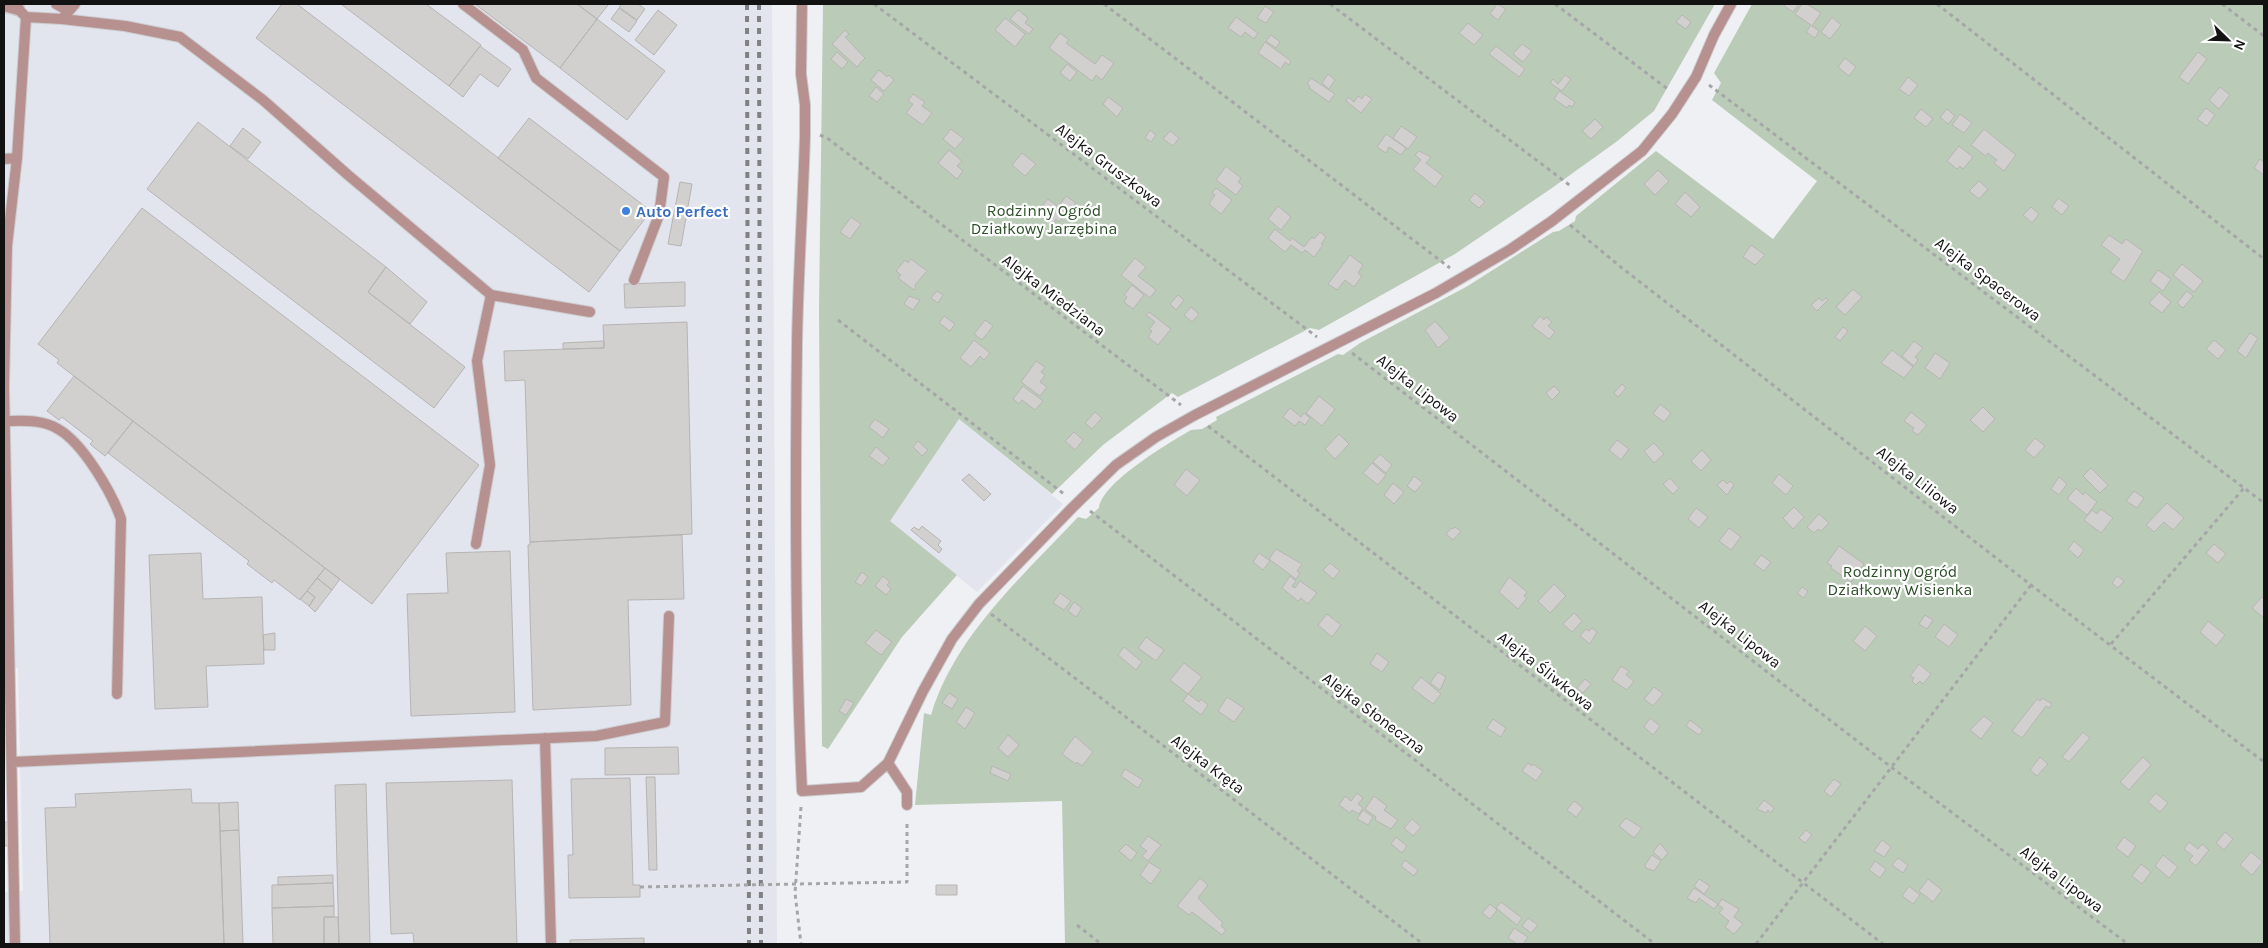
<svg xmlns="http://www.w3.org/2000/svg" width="2268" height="948" font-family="Karla,sans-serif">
<rect width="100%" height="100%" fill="#eff0f3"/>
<path fill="#e2e4ee" d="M4 4H772L777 944H4V892L23 891 18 668H4Z
M959 419 1063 504 977 592 889 521Z"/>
<path fill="#baccb8" d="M823 4H1715L1654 111 1616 142 1552 188 1455 254 1319 330 1310 328 1178 397 1172 393 1103 445 1052 494 959 419 890 521 957 575 902 637 828 749 822 746 819 309Z
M1752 4H2264V944H1065L1062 801 915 805 924 713 931 715C955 635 1023 576 1078 517L1086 519 1099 508C1102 482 1169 443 1191 430L1202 429 1217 420 1216 417 1338 354 1343 355 1360 343 1466 287 1553 232 1559 231 1575 221 1576 216 1656 151 1773 239 1817 181 1712 100 1721 83 1714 73Z"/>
<path fill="#d2d0ce" stroke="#b7b5b3" d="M282 4H297L620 251 589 292 256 38Z
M341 4H426L481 45 449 86Z
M475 4H577L597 19 560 68Z
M577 4H609L597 19Z
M622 4H638L645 9 637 20 619 7Z
M1497 4 1506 9 1498 20 1490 14Z
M1785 4H1799L1793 12 1784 6Z
M1802 4H1807L1821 13 1812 26 1819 31 1815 38 1806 32 1811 25 1795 14Z
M1265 6 1274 12 1266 23 1257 18Z
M619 8 637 21 629 32 611 19Z
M658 10 677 25 654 55 635 40Z
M1018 10 1028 18 1025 23 1033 29 1029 34 1010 19Z
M1682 15 1691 22 1686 29 1676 22Z
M1236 17 1258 33 1254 39 1245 32 1241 37 1228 28Z
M1832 17 1841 25 1830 39 1821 32Z
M1005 18 1025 34 1015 47 995 30Z
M597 19 665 71 627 120 560 68Z
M1468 23 1483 35 1474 45 1459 33Z
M845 30 849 34 845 37 865 58 857 67 832 44Z
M1060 33 1069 40 1066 43 1095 64 1102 55 1114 63 1102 80 1096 75 1092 81 1049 48Z
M1271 35 1280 42 1276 48 1266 41Z
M1265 42 1291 61 1289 65 1285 62 1281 69 1258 53Z
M1522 44 1532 51 1523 62 1513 54Z
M480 46 511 69 498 87 480 74 463 97 449 86Z
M1496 46 1525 69 1519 77 1489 54Z
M837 52 848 62 842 69 831 59Z
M2198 52 2207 59 2188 84 2179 77Z
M1845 58 1856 67 1849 76 1838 67Z
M1067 64 1077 72 1070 81 1060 73Z
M879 70 887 77 889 75 894 80 884 91 871 80Z
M1328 74 1335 80 1329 89 1322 83Z
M1565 75 1571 79 1562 91 1550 83 1553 79 1558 84Z
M1908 77 1918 85 1909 96 1899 89Z
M1311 78 1335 94 1329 102 1309 88 1310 86 1307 84Z
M876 87 884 94 877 102 869 96Z
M2220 87 2230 95 2219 109 2209 100Z
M1559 91 1575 102 1572 107 1569 105 1567 108 1554 99Z
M913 94 925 102 922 106 932 113 923 125 906 113 913 104 908 101Z
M1365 94 1372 99 1361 113 1346 101 1348 97 1354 102 1358 96 1362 99Z
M1108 97 1123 108 1117 117 1103 104Z
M2206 108 2215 115 2207 126 2197 119Z
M1921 109 1933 119 1926 127 1914 118Z
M1947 109 1955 116 1948 124 1940 117Z
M1960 114 1972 123 1964 133 1952 125Z
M529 118 651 211 620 251 498 158Z
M1595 119 1603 127 1591 139 1582 131Z
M198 122 386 267 368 292 465 367 434 408 147 189Z
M1401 126 1417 137 1408 149 1393 138Z
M243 128 261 142 248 159 230 146Z
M951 129 964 139 955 149 943 139Z
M1984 129 2016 155 2004 171 1994 163 1997 160 1988 153 1986 156 1971 145Z
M1150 130 1156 135 1151 142 1145 138Z
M1170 131 1179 138 1173 146 1163 139Z
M1386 134 1406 148 1401 155 1389 147 1386 153 1377 147Z
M1959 146 1973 157 1963 169 1960 166 1957 169 1947 161Z
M949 150 962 161 957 166 963 171 957 179 938 163Z
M1419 151 1431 157 1426 163 1443 176 1435 187 1413 169 1421 160 1415 155Z
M1022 153 1036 164 1025 176 1012 165Z
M2260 159 2264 162V175L2254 168Z
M1226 166 1241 178 1238 182 1243 186 1236 195 1216 180Z
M1658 170 1669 181 1655 195 1644 184Z
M1979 181 1988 189 1979 199 1969 191Z
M680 182 692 184 681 246 668 244Z
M1216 188 1232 200 1221 214 1209 204 1215 195 1212 193Z
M1685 192 1700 207 1691 217 1675 204Z
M1475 193 1485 202 1479 208 1469 200Z
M1066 196 1076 203 1068 213 1059 206Z
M2058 198 2069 206 2062 215 2052 207Z
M1048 199 1066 213 1059 222 1056 219 1053 224 1047 219 1050 214 1041 207Z
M1278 206 1291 217 1281 230 1268 219Z
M2031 207 2039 214 2032 223 2023 215Z
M142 208 479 465 372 604 57 363 59 360 38 344Z
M851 217 861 224 850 239 840 232Z
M1275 229 1290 241 1292 238 1304 247 1312 237 1314 239 1320 232 1326 237 1321 244 1323 245 1314 257 1305 250 1302 253 1291 245 1285 252 1268 238Z
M2109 235 2122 244 2126 239 2143 251 2124 282 2110 272 2120 259 2101 245Z
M1751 245 1765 255 1755 265 1743 257Z
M1350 255 1363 265 1358 273 1362 276 1354 287 1345 280 1337 290 1328 284Z
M1135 258 1146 267 1138 276 1156 290 1150 298 1121 275Z
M911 259 927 271 915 285 916 287 914 290 898 278 901 275 896 271 905 260 908 263Z
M2182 264 2203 281 2194 292 2173 275Z
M386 267 427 302 410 324 368 292Z
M2158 270 2171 279 2163 291 2150 281Z
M685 282V306L625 308 624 284Z
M1132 285 1144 295 1133 309 1124 302 1127 297 1124 295Z
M1853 289 1862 297 1845 315 1836 307Z
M937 291 943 295 938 303 931 298Z
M2187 291 2193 296 2183 308 2177 303Z
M2159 292 2171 302 2162 313 2149 303Z
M1178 295 1184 300 1176 310 1170 304Z
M909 296 920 300 913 310 904 304Z
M1819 298 1822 301 1826 298 1828 300 1817 311 1811 305Z
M1191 307 1199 314 1192 322 1184 315Z
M1149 312 1171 329 1158 345 1148 337 1152 331 1149 329 1155 322 1146 315Z
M944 316 955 324 950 331 939 323Z
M1540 316 1544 320 1546 317 1552 322 1548 326 1555 332 1549 339 1532 326Z
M985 320 993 326 982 340 974 334Z
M1435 321 1450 338 1438 348 1425 330Z
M687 322 692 534 530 542 525 380 505 381 504 351 604 348 603 325Z
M1843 327 1848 331 1840 341 1835 337Z
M2250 333 2258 338 2246 358 2237 351Z
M974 340 990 353 984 360 980 356 971 367 960 358Z
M2214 340 2226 350 2218 359 2206 349Z
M604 341V348L563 349V343Z
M1914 341 1923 348 1915 357 1918 360 1914 366 1902 356Z
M1892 350 1913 367 1904 378 1881 363Z
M1935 353 1950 363 1940 379 1925 368Z
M1036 361 1045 367 1041 372 1045 375 1040 382 1047 387 1040 396 1021 382Z
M74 376 133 421 105 456 90 444 93 441 62 417 59 420 47 411Z
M1622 384 1626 388 1618 397 1614 393Z
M1023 386 1043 401 1035 410 1022 400 1019 404 1013 399Z
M1554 386 1560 392 1552 400 1546 393Z
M1319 396 1335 409 1322 426 1306 413Z
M1660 404 1671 413 1664 422 1653 414Z
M1983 407 1995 419 1983 432 1970 420Z
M1290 408 1301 417 1304 413 1310 418 1305 425 1299 421 1295 426 1283 417Z
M1095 412 1102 418 1092 429 1085 423Z
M1911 412 1927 425 1918 435 1912 431 1914 428 1904 421Z
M875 419 889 429 883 438 869 427Z
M133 421 325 568 300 600 274 580 272 583 247 564 249 561 108 453Z
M1074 432 1083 440 1075 450 1065 441Z
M1339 434 1349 444 1335 459 1325 449Z
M2035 438 2045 446 2034 458 2025 450Z
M1617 440 1629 449 1621 460 1609 450Z
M918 441 928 450 922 456 913 447Z
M1654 443 1664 454 1654 463 1644 451Z
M876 447 889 458 883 466 869 456Z
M1702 450 1711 460 1701 471 1691 461Z
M1380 454 1392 465 1386 473 1373 462Z
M1372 463 1386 475 1378 485 1363 473Z
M2091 468 2108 485 2100 493 2083 476Z
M1186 469 1200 480 1187 496 1174 485Z
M969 474 991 494 984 501 962 480Z
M1779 474 1793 486 1786 495 1772 483Z
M1414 476 1423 483 1415 492 1407 486Z
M2059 477 2067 484 2059 495 2051 489Z
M1670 478 1679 488 1673 494 1663 484Z
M1723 480 1727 484 1730 481 1734 485 1727 495 1717 485Z
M1393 483 1404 492 1394 504 1384 495Z
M2076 488 2083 495 2085 492 2097 502 2087 515 2067 499Z
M2134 491 2144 498 2137 508 2126 501Z
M2167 503 2184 518 2173 530 2164 522 2154 532 2146 525Z
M1794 507 1804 517 1793 529 1783 518Z
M1696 508 1708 517 1699 528 1688 519Z
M2101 509 2113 518 2101 533 2084 520 2092 510 2097 514Z
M1819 514 1829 523 1821 531 1818 529 1814 533 1807 527Z
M922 526 941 541 938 545 942 549 939 553 911 530 914 527 919 530Z
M1455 527 1461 531 1453 540 1446 534 1451 528 1453 529Z
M1729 528 1741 537 1731 550 1719 541Z
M682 535 684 599 628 600 631 705 533 710 528 545H530V542Z
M2074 541 2084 550 2078 558 2068 549Z
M2214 544 2226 554 2218 563 2206 553Z
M1839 546 1864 564 1851 582 1831 568 1832 566 1827 563Z
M1276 549 1302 564 1297 571 1300 573 1296 579 1269 559Z
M510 551 515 712 411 716 407 594 448 593 446 553Z
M201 553 203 599 262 597 264 664 206 666 208 707 155 709 149 555Z
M1259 553 1270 561 1263 570 1253 562Z
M1761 555 1771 562 1764 571 1754 564Z
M1330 563 1340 571 1333 579 1323 570Z
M325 568 340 579 332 590 317 578Z
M862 572 868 577 861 586 855 582Z
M883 576 890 582 887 585 891 589 886 595 875 586Z
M1290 576 1296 581 1292 586 1295 588 1300 581 1317 593 1308 604 1301 598 1298 601 1282 588Z
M2117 576 2124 581 2118 588 2112 583Z
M1509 577 1527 592 1524 596 1527 598 1518 609 1499 592Z
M317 578 332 590 315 612 309 606 315 597 307 591Z
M1554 584 1566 596 1550 613 1538 601Z
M1802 587 1808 591 1804 598 1797 593Z
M307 591 315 597 309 606 300 599Z
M1060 593 1071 601 1064 610 1053 603Z
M2262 597 2264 599V618L2252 608Z
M1074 602 1082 608 1076 617 1068 611Z
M1574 613 1582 621 1572 632 1563 624Z
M1327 614 1341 625 1332 637 1318 625Z
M1925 615 1933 620 1927 629 1919 624Z
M2208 621 2225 635 2216 646 2200 632Z
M1944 624 1958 635 1949 647 1935 637Z
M1865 626 1877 636 1865 651 1853 641Z
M1592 628 1597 632 1590 644 1580 636 1586 629 1589 631Z
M876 630 892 642 881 655 865 643Z
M274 633H275V650H264L263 635Z
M1146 637 1164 650 1156 661 1138 648Z
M1124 647 1142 662 1136 670 1118 655Z
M1377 653 1389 662 1382 672 1370 664Z
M1184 663 1202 677 1188 694 1170 680Z
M1919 664 1931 674 1923 684 1920 681 1916 685 1912 681 1914 678 1910 676Z
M1621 666 1629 671 1626 675 1634 681 1627 690 1612 680Z
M1438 672 1446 677 1440 690 1430 683Z
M1421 677 1441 694 1433 704 1412 688Z
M1585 679 1591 684 1583 693 1577 688Z
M1654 687 1663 694 1653 706 1644 699Z
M949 693 958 699 952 709 942 703Z
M1188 694 1199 702 1201 699 1208 705 1201 715 1183 701Z
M1227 697 1244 708 1234 722 1218 711Z
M2042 698 2052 704 2049 708 2046 706 2022 738 2012 731 2037 699 2040 701Z
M846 699 854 703 846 715 839 711Z
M966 707 975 713 965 729 956 722Z
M1984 716 1993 723 1981 739 1970 730Z
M1650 718 1660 726 1653 735 1644 727Z
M1493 719 1506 728 1501 737 1487 728Z
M1690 720 1703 730 1699 735 1686 726Z
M2083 732 2090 738 2069 762 2062 757Z
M1008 735 1019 745 1008 757 998 748Z
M1075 736 1093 752 1082 766 1077 762 1076 764 1062 754Z
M678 747 679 774 605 775V748Z
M2040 757 2048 764 2037 776 2030 770Z
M2143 757 2151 765 2129 790 2120 782Z
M1528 763 1532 766 1533 764 1543 771 1536 781 1522 771Z
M992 766 1011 774 1008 781 990 773Z
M1125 769 1143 780 1138 788 1121 776Z
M646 777H655L657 870H649Z
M630 778 633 885H640V897L569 898 568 855H573L571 779Z
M1834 779 1841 784 1831 797 1824 791Z
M512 780 517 944H414L413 933 391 934 386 783Z
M366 784 370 944H339L335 785Z
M191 789 192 803H219L224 944H50L45 808 76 807 75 794Z
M1357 793 1363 798 1358 804 1363 808 1359 814 1352 810 1350 813 1339 805 1345 796 1351 801Z
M2156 793 2168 803 2160 812 2148 802Z
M1374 796 1387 806 1384 810 1398 820 1391 829 1375 820 1376 817 1365 809Z
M1764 800 1774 808 1771 813 1768 810 1766 813 1757 809Z
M1574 801 1583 808 1576 817 1567 810Z
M238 802 239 830 220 831 219 803Z
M1363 810 1373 817 1368 825 1357 819Z
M1626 818 1642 828 1634 838 1619 826Z
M1412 819 1421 827 1413 836 1404 828Z
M4 822H9V846H4Z
M239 830 243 944H224L220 831Z
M1806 830 1812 835 1805 843 1799 838Z
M2225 832 2233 839 2224 850 2216 843Z
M1148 836 1161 845 1148 861 1142 856 1147 851 1140 846Z
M1396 837 1407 846 1402 853 1391 844Z
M2124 837 2136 846 2128 857 2116 848Z
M1882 840 1891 847 1884 857 1874 851Z
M2189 842 2198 849 2202 844 2209 850 2196 866 2189 860 2193 856 2184 849Z
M1660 843 1668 853 1662 860 1653 852Z
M1126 844 1137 853 1131 861 1119 851Z
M2251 852 2263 862 2252 875 2240 865Z
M1652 855 1661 861 1654 871 1646 868 1645 865Z
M2163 855 2178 867 2169 878 2155 866Z
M1898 858 1908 865 1903 873 1892 865Z
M1405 860 1418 870 1414 876 1401 866Z
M1875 861 1886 869 1880 878 1869 870Z
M1149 862 1161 870 1151 884 1140 875Z
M2141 864 2151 872 2142 884 2132 876Z
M333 875V883L278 885V877Z
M1200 878 1208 885 1198 898 1223 923 1221 926 1226 930 1222 935 1192 912 1189 915 1177 906Z
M1699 879 1710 886 1704 894 1694 886Z
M1928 879 1942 890 1933 902 1919 891Z
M333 883 334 906 272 908V885Z
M936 885H957V895H936Z
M1909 886 1920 895 1913 904 1902 896Z
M1694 888 1718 904 1714 909 1699 898 1696 903 1687 898Z
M1722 899 1739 909 1734 917 1743 924 1734 934 1725 927 1729 921 1719 913 1723 908 1718 905Z
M1501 902 1522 918 1517 925 1496 908Z
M1490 904 1497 910 1490 919 1482 913Z
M334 906V917H324V944H273L272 908Z
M324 917H338L339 944H324Z
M1528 918 1538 925 1531 933 1522 926Z
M1514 928 1528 937 1523 944H1517L1508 938Z
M644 938V944H570V940Z"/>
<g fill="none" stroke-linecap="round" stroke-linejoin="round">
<defs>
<path id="service" d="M56 4 69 11
M463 4 523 50 536 78 664 177 659 215 634 280
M802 4 801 74 805 105V136C803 205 798 275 797 344 795 493 795 642 802 791L861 787 888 763 923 691 952 639 979 604 1072 508 1116 465 1156 437 1195 415 1436 293 1511 249 1552 221 1642 151 1672 114 1696 77 1714 35 1731 4
M26 17 62 19 75 4
M62 19 125 26 180 37 263 100 348 175 491 295 590 312
M4 159 17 158
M5 421C22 421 42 419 58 429 83 443 112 493 121 519L117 694
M476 544 490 465 477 361 491 295
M545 738 551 944
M12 762 596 736 665 722 669 616
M888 763 907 792V805
M15 944 4 387 7 246 17 158 26 17 18 9"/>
<path id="minor" d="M4 5 18 9"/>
</defs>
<use href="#service" stroke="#cccccf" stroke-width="12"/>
<use href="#minor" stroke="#cccccf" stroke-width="15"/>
<path stroke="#a6a6a9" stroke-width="3" stroke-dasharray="4 4" stroke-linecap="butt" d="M874 4 1317 337
M1104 4 1450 268
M1330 4 1572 187
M1555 4 1669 90
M1937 4 2264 259
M2222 4 2264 36
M1709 85 2264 503
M820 135 827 138 1181 405
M1570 225 1622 268 2031 585 2264 762
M838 320 1064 494
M1352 353 1891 767 2128 944
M1208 426 1883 944
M1090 511 1655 944
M991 614 1423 944
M2111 644 2244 488
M801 807 795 893 801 944
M849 883 907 882V821
M1077 925 1101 944
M1756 944 2031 585"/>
<use href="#service" stroke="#b7918f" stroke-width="10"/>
<use href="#minor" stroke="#b7918f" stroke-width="12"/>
<path stroke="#808183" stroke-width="4" stroke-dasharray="6 6" stroke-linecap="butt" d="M747 4 749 944
M759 4 761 944"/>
<path stroke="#a6a6a9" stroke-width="3" stroke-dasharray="4 4" stroke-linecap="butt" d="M640 887 849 883"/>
</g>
<circle fill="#3f7fe0" stroke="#fff" stroke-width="2" cx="626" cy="211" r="5"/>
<g text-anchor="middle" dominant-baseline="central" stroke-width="4.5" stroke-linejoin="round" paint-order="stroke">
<g font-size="16" fill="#121213" stroke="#fff">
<text transform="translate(1109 165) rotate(37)">Alejka Gruszkowa</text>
<text transform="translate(1988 279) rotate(37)">Alejka Spacerowa</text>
<text transform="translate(1054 295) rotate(37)">Alejka Miedziana</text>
<text transform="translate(1418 388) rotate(38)">Alejka Lipowa</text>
<text transform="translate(1918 480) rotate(38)">Alejka Liliowa</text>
<text transform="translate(1740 634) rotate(38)">Alejka Lipowa</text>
<text transform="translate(1546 671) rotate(38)">Alejka Śliwkowa</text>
<text transform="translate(1374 713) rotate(37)">Alejka Słoneczna</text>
<text transform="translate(1208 764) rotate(37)">Alejka Kręta</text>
<text transform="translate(2062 879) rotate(37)">Alejka Lipowa</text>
</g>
<g font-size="16" fill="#2c4f28" stroke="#fff">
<text x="1044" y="210">Rodzinny Ogród<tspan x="1044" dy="18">Działkowy Jarzębina</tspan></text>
<text x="1900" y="571">Rodzinny Ogród<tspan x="1900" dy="18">Działkowy Wisienka</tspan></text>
</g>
<g font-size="16" font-weight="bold" fill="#366cbe" stroke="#fff" text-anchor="start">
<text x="636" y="211">Auto Perfect</text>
</g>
</g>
<rect width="2268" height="948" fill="none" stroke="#121213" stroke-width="10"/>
<g transform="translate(2228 40) rotate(113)" stroke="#ffffff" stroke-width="4" paint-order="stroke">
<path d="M0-4L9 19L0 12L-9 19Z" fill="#121213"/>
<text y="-8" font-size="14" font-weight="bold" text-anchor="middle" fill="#121213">N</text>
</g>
</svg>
